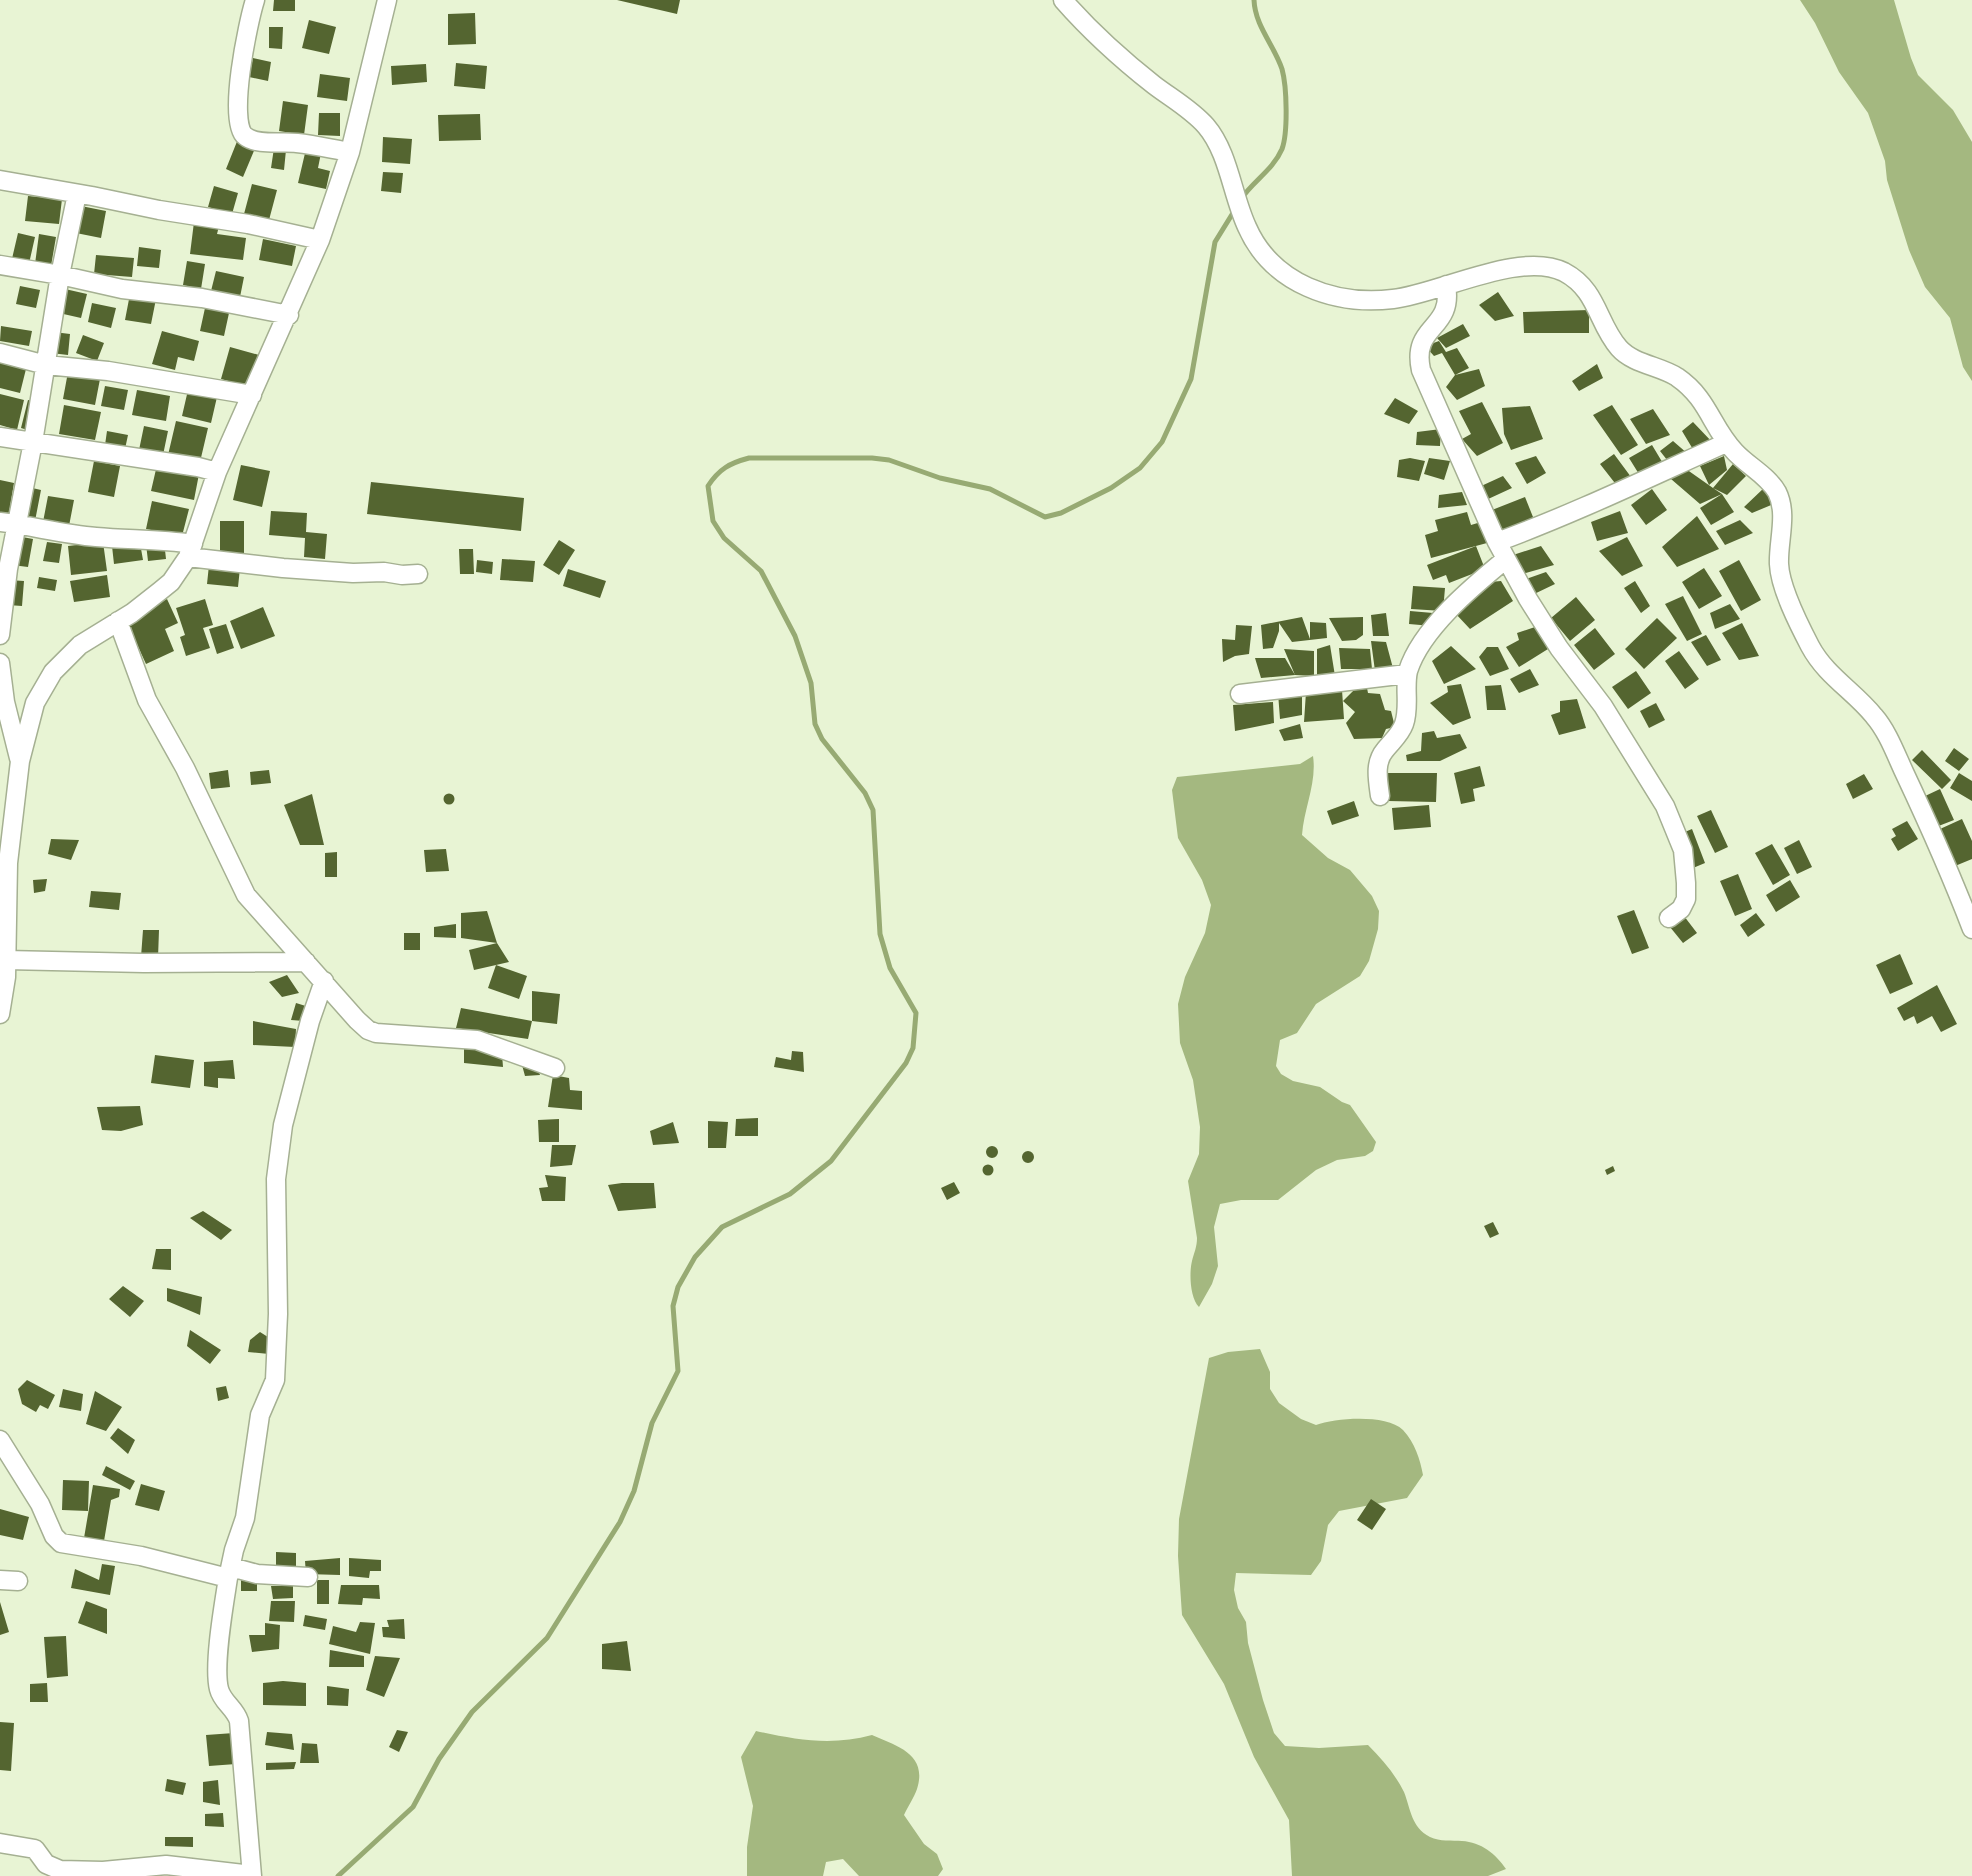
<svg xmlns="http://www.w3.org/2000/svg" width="1972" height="1876" font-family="'Work Sans',sans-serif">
<rect width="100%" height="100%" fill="#e8f4d4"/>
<path fill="#a4b880" d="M1800 0H1894L1911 58 1918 75 1953 110 1972 142V381L1963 367 1950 318 1925 287 1909 250 1887 180 1885 161 1868 113 1839 72 1815 23Z
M1313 756C1317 783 1304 808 1302 835L1328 858 1350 870 1372 896 1379 911 1378 929 1369 961 1360 976 1316 1004 1297 1033 1280 1040 1276 1066 1281 1074 1293 1081 1320 1087 1342 1102 1350 1105 1376 1142 1373 1151 1365 1156 1337 1160 1316 1170 1278 1200H1241L1220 1204 1214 1227 1218 1266 1212 1284 1199 1307C1190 1298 1189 1273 1192 1261 1194 1253 1197 1247 1197 1238L1188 1181 1199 1154 1200 1127 1193 1080 1180 1043 1178 1004 1185 977 1205 933 1211 905 1202 880 1178 838 1172 790 1177 777 1300 764Z
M1260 1349 1270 1372V1389L1279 1403 1301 1419 1316 1425C1336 1418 1386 1414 1403 1430 1415 1443 1420 1459 1423 1475L1407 1498 1339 1511 1328 1525 1321 1561 1311 1575 1236 1573 1234 1590 1238 1608 1246 1622 1248 1643 1263 1700 1274 1733 1285 1746 1319 1748 1368 1745C1382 1759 1395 1774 1404 1792 1411 1810 1411 1827 1430 1837 1440 1842 1452 1840 1462 1841 1481 1842 1496 1854 1506 1869L1488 1876H1292L1289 1820 1254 1757 1224 1684 1182 1615 1178 1556 1179 1519 1209 1358 1228 1352Z
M756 1731C796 1740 832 1746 872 1735 897 1746 928 1754 917 1789 914 1798 908 1806 904 1815L924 1844 937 1854 943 1869 938 1876H859L843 1859 826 1862 823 1876H747V1847L753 1806 741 1757Z"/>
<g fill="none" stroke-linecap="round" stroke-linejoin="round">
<path stroke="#97aa73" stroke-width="5" d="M1241 199C1253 181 1273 170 1282 149 1288 133 1287 87 1282 69 1274 45 1255 26 1254 0
M338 1876 413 1807 439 1759 472 1712 547 1638 620 1522 634 1491 652 1423 678 1371 673 1306 678 1287 695 1257 722 1227 790 1194 831 1161 906 1063 913 1048 916 1013 890 968 880 934 873 810 865 793 822 739 815 724 811 683 795 636 761 571 724 538 713 521 708 486C719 469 730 463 749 458H872L889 460 940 478 990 489 1045 517 1061 513 1111 488 1140 468 1162 442 1191 379 1215 242 1236 208"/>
</g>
<path fill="#546530" d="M274 0H295V11H273Z
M617 0H680L677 14Z
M475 13 476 44 448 45V14Z
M309 20 336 27 329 54 302 48Z
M269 27H283L282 49 269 48Z
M253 58 271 62 268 81 249 77Z
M456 63 487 66 485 89 454 86Z
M426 64 427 82 392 85 391 66Z
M320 74 350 78 347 101 317 97Z
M283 101 308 105 304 135 279 131Z
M319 113H340V136L318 135Z
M480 114 481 140 439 141 438 115Z
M383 137 412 139 410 164 382 162Z
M238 139 256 146 243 177 226 169Z
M274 148 286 150 284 170 271 168Z
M306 149 321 153 318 168 330 171 326 189 298 183Z
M383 172 403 173 401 193 381 191Z
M252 184 277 190 269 220 244 214Z
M214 186 238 193 232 214 208 207Z
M28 196 62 199 59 224 25 221Z
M81 206 106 211 101 238 76 233Z
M194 222 219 226 217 234 246 238 243 260 190 254Z
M18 233 35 237 28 268 11 263Z
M39 234 56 237 51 266 35 264Z
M263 239 296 246 292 266 259 260Z
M139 247 161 250 159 268 137 266Z
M96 255 134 258 132 277 94 274Z
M187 261 205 264 201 289 183 285Z
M216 271 244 277 240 297 211 291Z
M20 286 40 290 36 308 16 304Z
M65 289 87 294 81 318 59 313Z
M1498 292 1514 316 1495 321 1479 305Z
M130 294 156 299 151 324 125 320Z
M92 303 116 308 111 328 88 322Z
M205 308 229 313 224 336 200 331Z
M1589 310V333H1524L1523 312Z
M1463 324 1470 336 1446 348 1437 338Z
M1 326 32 331 29 346 0 341Z
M162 331 199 341 194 361 178 357 175 370 152 364Z
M54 332 70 334 68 355 51 353Z
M83 335 104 343 97 361 76 353Z
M1439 341 1446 352 1457 348 1469 368 1455 375 1442 353 1434 356 1425 346Z
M230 347 259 355 250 387 221 379Z
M0 359 27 365 20 393 0 388Z
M1597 364 1603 378 1579 391 1572 381Z
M1479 369 1485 386 1457 400 1446 387 1455 375Z
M68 372 100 379 95 405 63 399Z
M105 386 128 390 124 410 101 406Z
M137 390 170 396 166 421 132 415Z
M188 390 217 397 211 423 182 416Z
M0 394 24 400 17 430 0 425Z
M1395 398 1418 411 1409 424 1384 414Z
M28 400 38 402 31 431 21 428Z
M1482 402 1503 443 1477 456 1462 439 1471 434 1459 411Z
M64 405 101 412 95 440 59 434Z
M1612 405 1638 445 1621 455 1593 415Z
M1530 406 1543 439 1511 450 1504 434 1502 408Z
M1653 409 1670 435 1646 444 1630 419Z
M176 421 208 428 200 462 168 455Z
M1693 422 1713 443 1694 451 1682 431Z
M144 426 168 431 163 455 139 450Z
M1441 429 1440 446 1416 445 1417 432Z
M107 431 128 435 125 449 105 445Z
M1673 441 1688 454 1671 465 1660 451Z
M1652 445 1664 465 1642 479 1629 458Z
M1614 454 1631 477 1618 487 1600 464Z
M1536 456 1546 473 1527 484 1515 463Z
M1724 456 1727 470 1709 485 1700 466Z
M1410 458 1425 461 1419 481 1397 477 1399 460Z
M1429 458 1450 461 1444 480 1424 474Z
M94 461 120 466 114 497 88 492Z
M1733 464 1746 476 1727 495 1713 488 1722 494 1700 504 1671 479 1686 469 1713 488Z
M157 465 199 474 194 500 151 491Z
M241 465 270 471 262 507 233 500Z
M1503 476 1512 488 1486 500 1479 487Z
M0 480 14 483 9 513 0 512Z
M371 482 524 498 521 531 367 514Z
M28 487 41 490 35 521 22 519Z
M1765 487 1776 503 1752 513 1744 507Z
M1652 489 1667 510 1646 525 1631 505Z
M1462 492 1467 505 1438 508 1439 495Z
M1722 494 1734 512 1711 525 1700 508Z
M48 496 74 500 69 526 43 522Z
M1525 497 1535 522 1502 535 1492 510Z
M152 501 189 509 182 536 146 529Z
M271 511 307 513 306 532 327 534 325 559 304 557 305 538 269 535Z
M1620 511 1628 533 1597 541 1591 522Z
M1467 512 1471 525 1481 522 1487 543 1431 558 1425 535 1438 531 1435 520Z
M1697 516 1719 549 1677 567 1662 547Z
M1740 520 1753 533 1725 545 1716 531Z
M220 521H244V554H220Z
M17 536 33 539 28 567 12 565Z
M1627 537 1643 566 1622 576 1599 551Z
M559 540 575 550 559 575 543 565Z
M164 541 166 559 148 561 146 544Z
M47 542 62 544 59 563 43 561Z
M103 542 107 571 71 575 68 546Z
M140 543 143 560 114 564 112 546Z
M1476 546 1485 569 1449 583 1446 575 1433 580 1427 565Z
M1541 546 1554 565 1522 574 1513 555Z
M459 549H473L474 574H460Z
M502 559 535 561 533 582 500 580Z
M477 560 493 562 492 574 476 572Z
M1739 560 1761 600 1741 611 1719 571Z
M209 565 240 568 238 587 207 584Z
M1704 568 1722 596 1699 609 1682 582Z
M568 569 606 581 600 598 563 586Z
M1546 572 1555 584 1530 596 1523 580Z
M107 575 110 597 74 602 70 581Z
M39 577 57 580 55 591 37 588Z
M9 580 24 581 22 606 8 605Z
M1501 581 1513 601 1470 629 1455 613 1490 582Z
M1635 581 1650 606 1641 613 1624 588Z
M1413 586 1445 588 1443 611 1411 609Z
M1683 596 1702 634 1687 641 1665 604Z
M1576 597 1595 620 1570 641 1551 618Z
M167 599 178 623 165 629 174 651 146 664 125 618Z
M205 599 213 625 203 628 210 648 186 656 180 637 185 635 176 608Z
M1730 604 1740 619 1715 629 1710 613Z
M263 607 275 636 241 649 230 621Z
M1410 611 1433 613 1432 626 1409 624Z
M1386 613 1389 636H1373L1371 615Z
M1302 617 1310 639V622L1326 623 1327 638 1292 642 1279 623V631L1273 648 1263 649 1261 625Z
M1363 617V635L1356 640 1342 641 1329 618Z
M1657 618 1677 638 1644 669 1625 649Z
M1742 623 1759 656 1739 660 1722 633Z
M226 624 234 648 217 654 209 629Z
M1236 625 1252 626 1249 654 1235 656 1223 662 1222 639 1235 640Z
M1535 627 1548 649 1519 667 1506 647 1519 640 1517 633Z
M1595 628 1615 654 1594 670 1574 645Z
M1706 635 1721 660 1707 666 1691 642Z
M1371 641 1386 642 1394 672 1375 671Z
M1330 645 1335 676 1317 675V649Z
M1451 646 1476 669 1444 684 1432 661Z
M1487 647H1498L1509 669 1490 676 1479 657Z
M1339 648 1370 649 1372 669H1341Z
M1284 649 1314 651V676L1295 675Z
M1679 651 1699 679 1685 689 1665 661Z
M1255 658H1285L1295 675 1261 678Z
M1530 669 1539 685 1519 693 1510 679Z
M1636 671 1651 693 1628 709 1612 687Z
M1461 684 1471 718 1453 725 1430 703 1448 692 1447 686Z
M1501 685 1506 710H1487L1485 686Z
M1367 688 1368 693 1380 694 1385 710 1391 711 1395 727 1386 729 1382 738 1354 739 1346 723 1355 712 1343 701 1354 690Z
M1342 690 1344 719 1304 722 1306 692Z
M1278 693 1302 695V715L1280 719Z
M1577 699 1586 728 1559 735 1551 715 1560 712V701Z
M1273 702 1274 723 1235 731 1233 705Z
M1656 703 1665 720 1649 728 1640 711Z
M1300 724 1303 738 1284 741 1279 730Z
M1434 731 1437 738 1460 734 1467 748 1440 761H1407L1406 755 1421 751 1422 733Z
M1954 748 1969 759 1959 771 1945 761Z
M1922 750 1951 780 1942 789 1912 760Z
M1480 766 1485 786 1473 789 1475 801 1461 804 1454 773Z
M228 770 230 787 211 789 209 773Z
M269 770 271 783 251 785 250 772Z
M1388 773H1437L1436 802 1388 801Z
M1959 773 1972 781V801L1950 788Z
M1864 774 1873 789 1853 799 1846 784Z
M1940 789 1954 820 1936 827 1923 797Z
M443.5 799a5.5 5.5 0 1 1 11 0a5.5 5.5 0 1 1-11 0Z
M312 794 324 845H300L284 805Z
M1354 801 1359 816 1332 825 1327 811Z
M1429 805 1431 827 1394 830 1392 808Z
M1711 810 1728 847 1715 853 1697 816Z
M1962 819 1972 841V859L1955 866 1940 829Z
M1907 821 1918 839 1898 851 1891 839 1896 836 1892 829Z
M1692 829 1705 863 1693 868 1680 834Z
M51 839 79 840 71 860 48 854Z
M1799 840 1812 867 1797 874 1784 848Z
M1772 844 1790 875 1773 885 1755 853Z
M446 849 449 871 426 872 424 850Z
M337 852V877H325V853Z
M1738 874 1752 909 1735 916 1720 881Z
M47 879 45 891 34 893 33 880Z
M1790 880 1800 897 1776 912 1766 895Z
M91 891 121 893 119 910 89 907Z
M1634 910 1649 948 1632 954 1617 916Z
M487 911 497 943 461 938V913Z
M1756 913 1765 925 1748 937 1740 925Z
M1684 916 1697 933 1683 943 1670 927Z
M456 924V938L434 937V927Z
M143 930H159L158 958 141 957Z
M404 933H420V950H404Z
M497 943 509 962 496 965 527 976 519 999 488 988 496 965 474 970 469 950Z
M1900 954 1913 984 1890 994 1876 965Z
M287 975 299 993 282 997 269 982Z
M1937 985 1957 1024 1941 1032 1932 1016 1917 1024 1914 1016 1904 1021 1897 1008Z
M532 991 560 994 557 1024 532 1021Z
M296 1003 309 1007 304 1021 291 1020Z
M461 1008 532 1021 528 1039 456 1028Z
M253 1021 296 1029 295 1047 253 1045Z
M464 1043 502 1054 503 1067 464 1063Z
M792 1051 803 1052 804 1072 774 1067 776 1057 791 1060Z
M155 1055 194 1060 190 1088 151 1083Z
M233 1060 235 1079 218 1078V1088L204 1086V1062Z
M522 1065 537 1067 540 1075 525 1076Z
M553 1075 569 1078 570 1090 582 1091V1110L548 1107Z
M140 1106 143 1125 121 1131 102 1130 97 1107Z
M758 1118V1136H735L736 1119Z
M559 1119V1142H539L538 1120Z
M708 1121 728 1122 726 1148H708Z
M673 1122 679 1143 653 1145 650 1131Z
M552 1145H576L572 1165 550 1167Z
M986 1152a6 6 0 1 1 12 0a6 6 0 1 1-12 0Z
M1022 1157a6 6 0 1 1 12 0a6 6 0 1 1-12 0Z
M982.5 1170a5.5 5.5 0 1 1 11 0a5.5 5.5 0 1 1-11 0Z
M1613 1166 1615 1171 1607 1175 1605 1170Z
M545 1175 566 1177 565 1201H542L539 1188 548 1187Z
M954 1182 960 1193 947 1200 941 1188Z
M622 1183H654L656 1208 618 1211 608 1185Z
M203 1211 232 1230 221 1240 190 1218Z
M1493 1222 1499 1234 1490 1238 1484 1226Z
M156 1249H171V1270L152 1269Z
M123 1286 144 1301 130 1317 109 1299Z
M167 1288 202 1297 200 1315 167 1301Z
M190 1330 221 1350 210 1364 187 1346Z
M260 1332 271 1339 269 1354 248 1352 250 1340Z
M27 1380 55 1395 48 1409 40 1405 36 1412 22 1404 18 1389Z
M226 1386 229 1398 218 1401 216 1388Z
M63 1389 83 1394 81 1411 59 1407Z
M95 1391 122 1407 106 1431 86 1424Z
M118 1428 135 1440 128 1454 110 1438Z
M106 1466 135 1481 130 1490 102 1475Z
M63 1480 89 1481 88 1511 62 1510Z
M141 1484 165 1491 159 1511 135 1505Z
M93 1485 120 1489 119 1497 111 1500 104 1541 84 1538Z
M1371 1499 1386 1509 1372 1530 1357 1520Z
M0 1509 29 1517 23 1540 0 1535Z
M276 1552 296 1553V1566H276Z
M340 1558V1575L306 1574 305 1561Z
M349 1558 381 1560V1571H370L369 1578 349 1576Z
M102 1564 115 1566 110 1595 71 1588 75 1569 99 1580Z
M241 1579H257V1591H241Z
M317 1580H329V1604H317Z
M341 1585H379L380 1599 363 1598 362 1605 338 1604Z
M271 1586H293V1598L273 1599Z
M86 1601 107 1609V1634L78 1623Z
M271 1601H295L294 1622 269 1621Z
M0 1602 9 1632 0 1635Z
M305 1615 327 1619 325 1630 303 1626Z
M404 1619 405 1639 383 1637 382 1627H389L387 1620Z
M360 1622 375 1623 370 1654 329 1644 333 1626 356 1632Z
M265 1623 280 1625 279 1649 252 1652 249 1635H265Z
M66 1636 68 1676 47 1678 44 1637Z
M627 1641 631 1671 602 1669V1644Z
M330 1650 364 1656V1667H329Z
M375 1656 400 1658 384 1697 366 1690Z
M283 1681 306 1683V1706L263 1705V1683Z
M47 1683 48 1702H30V1684Z
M327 1686 349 1689 348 1706 327 1705Z
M0 1722 14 1723 11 1771 0 1770Z
M397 1730 408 1732 399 1752 389 1747Z
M267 1732 292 1734 294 1750 265 1745Z
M234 1733 236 1764 209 1766 206 1735Z
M302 1743 317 1744 319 1763H300Z
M296 1762 294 1769 266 1770V1763Z
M167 1779 186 1783 183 1795 165 1791Z
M218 1780 220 1805 203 1802V1782Z
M223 1813 224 1827 205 1826V1814Z
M165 1837H193V1847L165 1846Z"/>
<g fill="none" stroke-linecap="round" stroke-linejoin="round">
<defs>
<path id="street" d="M255 0C248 22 227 122 245 136 257 146 282 141 297 143 315 145 332 149 350 152
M1063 0C1091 32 1121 59 1154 85 1171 98 1191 109 1206 126 1229 153 1232 195 1247 227 1272 284 1335 306 1393 299 1439 294 1520 250 1564 272 1598 290 1597 323 1619 348 1633 364 1660 366 1677 377 1709 399 1711 427 1735 452 1748 466 1767 475 1777 492 1788 514 1778 541 1779 564 1780 588 1799 625 1810 646 1826 676 1854 691 1874 716 1888 732 1896 755 1905 774 1929 825 1952 877 1972 929
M0 180 92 196 159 210 248 224 320 240
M0 265 60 275 122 289 202 298 289 315
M1446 285C1454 331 1411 324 1421 370L1497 542 1528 599 1559 648 1603 706 1665 806 1683 850 1686 883V899L1681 909 1669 918
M0 353 46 365 108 371 252 395
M0 437 198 467 217 472
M0 522C32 526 63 534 96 537 129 540 159 539 193 544
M1497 542C1576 513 1650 477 1726 443
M188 557 283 568 353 573 384 572 402 575 418 574
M118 621 147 700 185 768 246 895 357 1020 368 1030 376 1033 477 1040 555 1068
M0 635 8 569 33 442 60 275 77 194
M0 663 5 702 19 758
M1240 694 1407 674
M1380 796C1378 780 1374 763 1385 750 1392 741 1400 735 1404 724 1410 707 1404 688 1408 671 1421 629 1473 586 1506 559
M6 960 144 963 306 962
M0 1014 6 977 8 863 20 761 35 703 53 672 80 645 132 613 160 591 171 582 188 557 217 472 320 240 350 152 387 0
M0 1440 40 1504 54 1536 61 1543 141 1556 228 1578 234 1550 245 1518 260 1415 275 1380 278 1314 276 1179 283 1125 310 1021 324 981
M231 1567 257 1574 308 1577
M228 1578C224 1604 213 1665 219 1689 222 1702 235 1708 239 1721L252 1876
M0 1580 18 1581
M0 1843 35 1849 46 1864 60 1870 103 1871 166 1865 252 1875"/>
</defs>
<use href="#street" stroke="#a5b092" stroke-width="21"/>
<use href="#street" stroke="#fff" stroke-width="18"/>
</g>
</svg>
